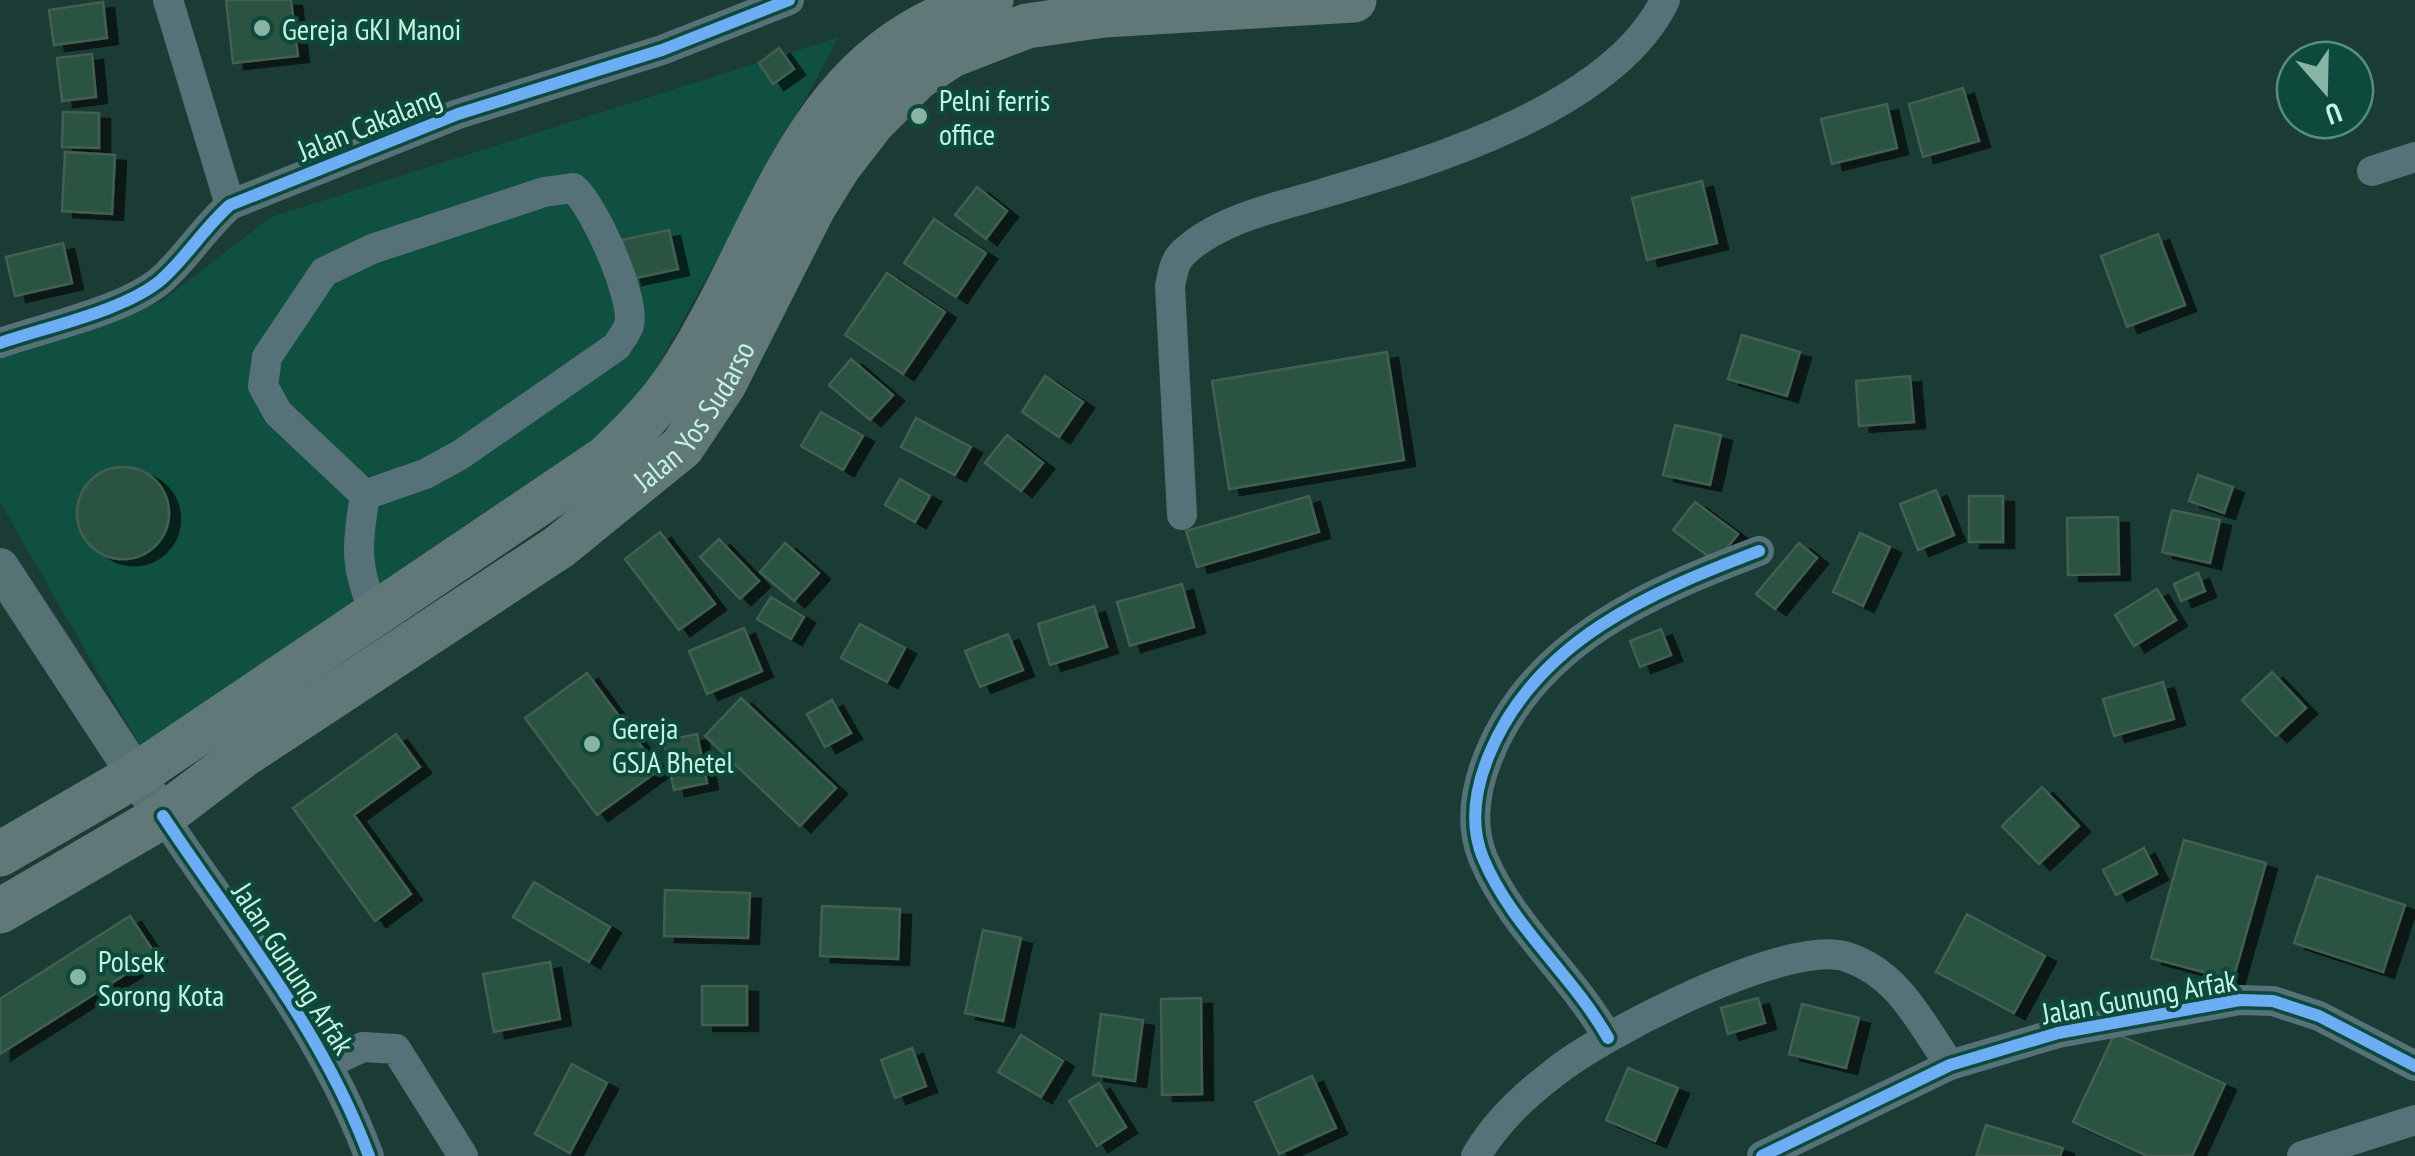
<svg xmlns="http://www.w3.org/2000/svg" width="2415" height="1156" font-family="'PT Sans Narrow',sans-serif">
<defs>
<filter id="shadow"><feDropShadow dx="11" dy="6" stdDeviation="0" flood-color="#0009"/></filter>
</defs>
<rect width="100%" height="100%" fill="#1b3c34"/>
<path fill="#105040" d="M839 37 618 438 150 763 0 502V355L162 301 271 217Z"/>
<path fill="#2b5242" stroke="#425f51" stroke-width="2.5" filter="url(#shadow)" d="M226 0H291L298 56 233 63Z
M103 2 107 38 54 45 49 10Z
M779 48 794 69 773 84 759 63Z
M92 54 96 97 62 101 57 58Z
M1963 88 1979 141 1923 157 1909 104Z
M1887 104 1897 148 1832 164 1821 119Z
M63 112 99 113V148L62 147Z
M65 152 115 155 112 214 62 211Z
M1702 181 1717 243 1647 260 1632 198Z
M977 187 1007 211 986 239 955 215Z
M934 219 986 253 956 297 904 263Z
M669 230 678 269 631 279 622 240Z
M2158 234 2185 305 2127 327 2101 256Z
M63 243 72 283 15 296 6 257Z
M887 273 945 312 903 374 845 335Z
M1742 335 1800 352 1787 396 1728 379Z
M1387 352 1404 460 1229 489 1212 381Z
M851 359 893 395 870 420 829 385Z
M1045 376 1083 402 1059 437 1022 412Z
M1910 376 1914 422 1859 426 1856 381Z
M821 412 863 436 843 470 801 446Z
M916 418 971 447 955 475 901 447Z
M1675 425 1721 435 1710 485 1663 475Z
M1007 435 1043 463 1021 491 985 463Z
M77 513a46 46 0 1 1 92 0a46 46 0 1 1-92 0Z
M2198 475 2233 487 2224 513 2189 501Z
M900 479 930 496 915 522 885 505Z
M1936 490 1954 535 1918 550 1900 504Z
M1309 496 1319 532 1197 567 1186 531Z
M1969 496H2003V542H1969Z
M1695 502 1738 534 1716 562 1673 530Z
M2172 510 2220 520 2210 563 2162 552Z
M2118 517 2119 574 2068 575 2067 518Z
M660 532 715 604 679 630 625 559Z
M1860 533 1890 547 1863 606 1833 592Z
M719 539 759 581 740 599 700 557Z
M785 543 819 573 794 601 760 572Z
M1799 543 1817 558 1775 609 1756 594Z
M2198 573 2205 591 2181 601 2174 584Z
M1182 584 1194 627 1130 646 1117 602Z
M2157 589 2176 620 2134 646 2115 615Z
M771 597 804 617 791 639 757 619Z
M1094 606 1107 647 1050 665 1038 624Z
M860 624 905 648 887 682 841 658Z
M744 628 762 671 707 694 689 651Z
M1661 629 1671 655 1640 667 1630 641Z
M1008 634 1023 670 980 687 965 651Z
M2272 672 2306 708 2276 736 2242 700Z
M587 673 659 770 597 815 525 718Z
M2163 682 2174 719 2114 736 2103 699Z
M741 698 836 788 800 826 705 736Z
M832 700 851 733 825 747 807 714Z
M396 734 420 767 354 815 411 894 375 921 293 808Z
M697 734 707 783 674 790 664 741Z
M2042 787 2079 826 2039 864 2002 826Z
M2184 840 2266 863 2233 980 2151 958Z
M2144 848 2157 874 2116 895 2103 870Z
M2317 876 2405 905 2383 972 2294 943Z
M534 882 610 927 589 962 513 917Z
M665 890 750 893 748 938 664 936Z
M822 906 900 909 898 959 820 956Z
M1967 914 2045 956 2014 1013 1936 972Z
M130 916 156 955 0 1054V999Z
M983 930 1021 938 1003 1021 965 1013Z
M550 962 560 1019 494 1032 483 974Z
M702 986H747V1025H702Z
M1201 998 1202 1094 1162 1095 1161 999Z
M1758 998 1765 1023 1728 1034 1721 1008Z
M1802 1004 1859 1018 1846 1068 1789 1054Z
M1101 1014 1143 1020 1135 1081 1093 1075Z
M2115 1033 2225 1084 2192 1156H2147L2073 1122Z
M1021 1035 1063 1061 1041 1097 998 1072Z
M912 1048 926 1086 895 1098 881 1060Z
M572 1064 607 1083 570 1153 535 1134Z
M1628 1068 1678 1088 1655 1141 1606 1120Z
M1312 1076 1336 1128 1279 1154 1255 1102Z
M1099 1083 1126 1127 1097 1146 1069 1101Z
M1986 1125 2063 1148 2060 1156H1976Z"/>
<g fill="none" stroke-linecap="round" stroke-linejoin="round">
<path stroke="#567278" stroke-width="30" d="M168 0 230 205
M2372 171 2415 157
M573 188C593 203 636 299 629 325 627 332 620 340 617 346L460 455 425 474 365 495 278 413 263 386 267 357 324 272 372 249 544 192Z
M0 343C46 327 124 311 161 280 186 258 204 228 230 205L458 114 662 50 789 0
M365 495C357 546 354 567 376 615
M1182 515 1170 286C1173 273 1174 261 1184 252 1220 218 1279 207 1324 193 1430 162 1614 107 1665 0
M163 816C237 928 322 1029 369 1156
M1608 1038C1572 974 1512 927 1483 858 1469 824 1475 789 1489 755 1536 640 1651 592 1759 551
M328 1063 363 1047 396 1049 463 1156
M1476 1156C1496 1122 1523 1097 1554 1073 1602 1034 1789 937 1847 957 1899 974 1920 1022 1950 1065
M1762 1156 1950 1065 2058 1033 2240 1000 2273 1001 2319 1016 2415 1066
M2302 1156 2415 1120"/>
<path stroke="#577275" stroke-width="38" d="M0 567 163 816"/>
<g stroke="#617878" stroke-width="45">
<path d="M0 854 136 775 606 458C636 429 663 402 685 366 774 225 805 47 991 0"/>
<path id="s1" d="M0 911 163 816 242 756 559 547 682 447 724 384 813 208 839 166 873 122 917 78 952 55 1027 26 1104 15 1354 0"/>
</g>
<defs>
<path id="cycleway" d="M0 343C46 327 124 311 161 280 186 258 204 228 230 205L458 114 662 50 789 0
M163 816C237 928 322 1029 369 1156
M1608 1038C1572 974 1512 927 1483 858 1469 824 1475 789 1489 755 1536 640 1651 592 1759 551
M1762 1156 1950 1065 2058 1033 2240 1000 2273 1001 2319 1016 2415 1066"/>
</defs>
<use href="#cycleway" stroke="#0d4a3b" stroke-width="19"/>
<use href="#cycleway" stroke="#6dadf4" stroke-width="12"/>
</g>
<g fill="#88b4a5" stroke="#0d4a3b" stroke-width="4">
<circle cx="262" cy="28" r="10"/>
<circle cx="919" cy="116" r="10"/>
<circle cx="592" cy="744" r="10"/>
<circle cx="78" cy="977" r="10"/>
</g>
<g text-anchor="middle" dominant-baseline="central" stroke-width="8" stroke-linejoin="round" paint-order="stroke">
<g font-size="30" fill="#c3f4e2" stroke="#0d4a3b" text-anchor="start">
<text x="282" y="28">Gereja GKI Manoi</text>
<text x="939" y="99">Pelni ferris<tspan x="939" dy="34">office</tspan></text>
<text x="612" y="727">Gereja<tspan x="612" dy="34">GSJA Bhetel</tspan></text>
<text x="98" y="960">Polsek<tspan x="98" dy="34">Sorong Kota</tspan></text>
</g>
<g font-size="30" fill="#c3f4e2" stroke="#0d4a3b">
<text transform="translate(369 123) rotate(-22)">Jalan Cakalang</text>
<text stroke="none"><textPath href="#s1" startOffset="858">Jalan Yos Sudarso</textPath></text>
<text transform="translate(294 968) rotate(57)">Jalan Gunung Arfak</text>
<text transform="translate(2139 996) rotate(-10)">Jalan Gunung Arfak</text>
</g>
</g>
<g transform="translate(2325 90) rotate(160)"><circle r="48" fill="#0d4a3b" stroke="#568e7e" stroke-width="2.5"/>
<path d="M0-8L18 38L0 25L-18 38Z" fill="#88b4a5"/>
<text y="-15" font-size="28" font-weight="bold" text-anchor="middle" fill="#c3f4e2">U</text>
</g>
</svg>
